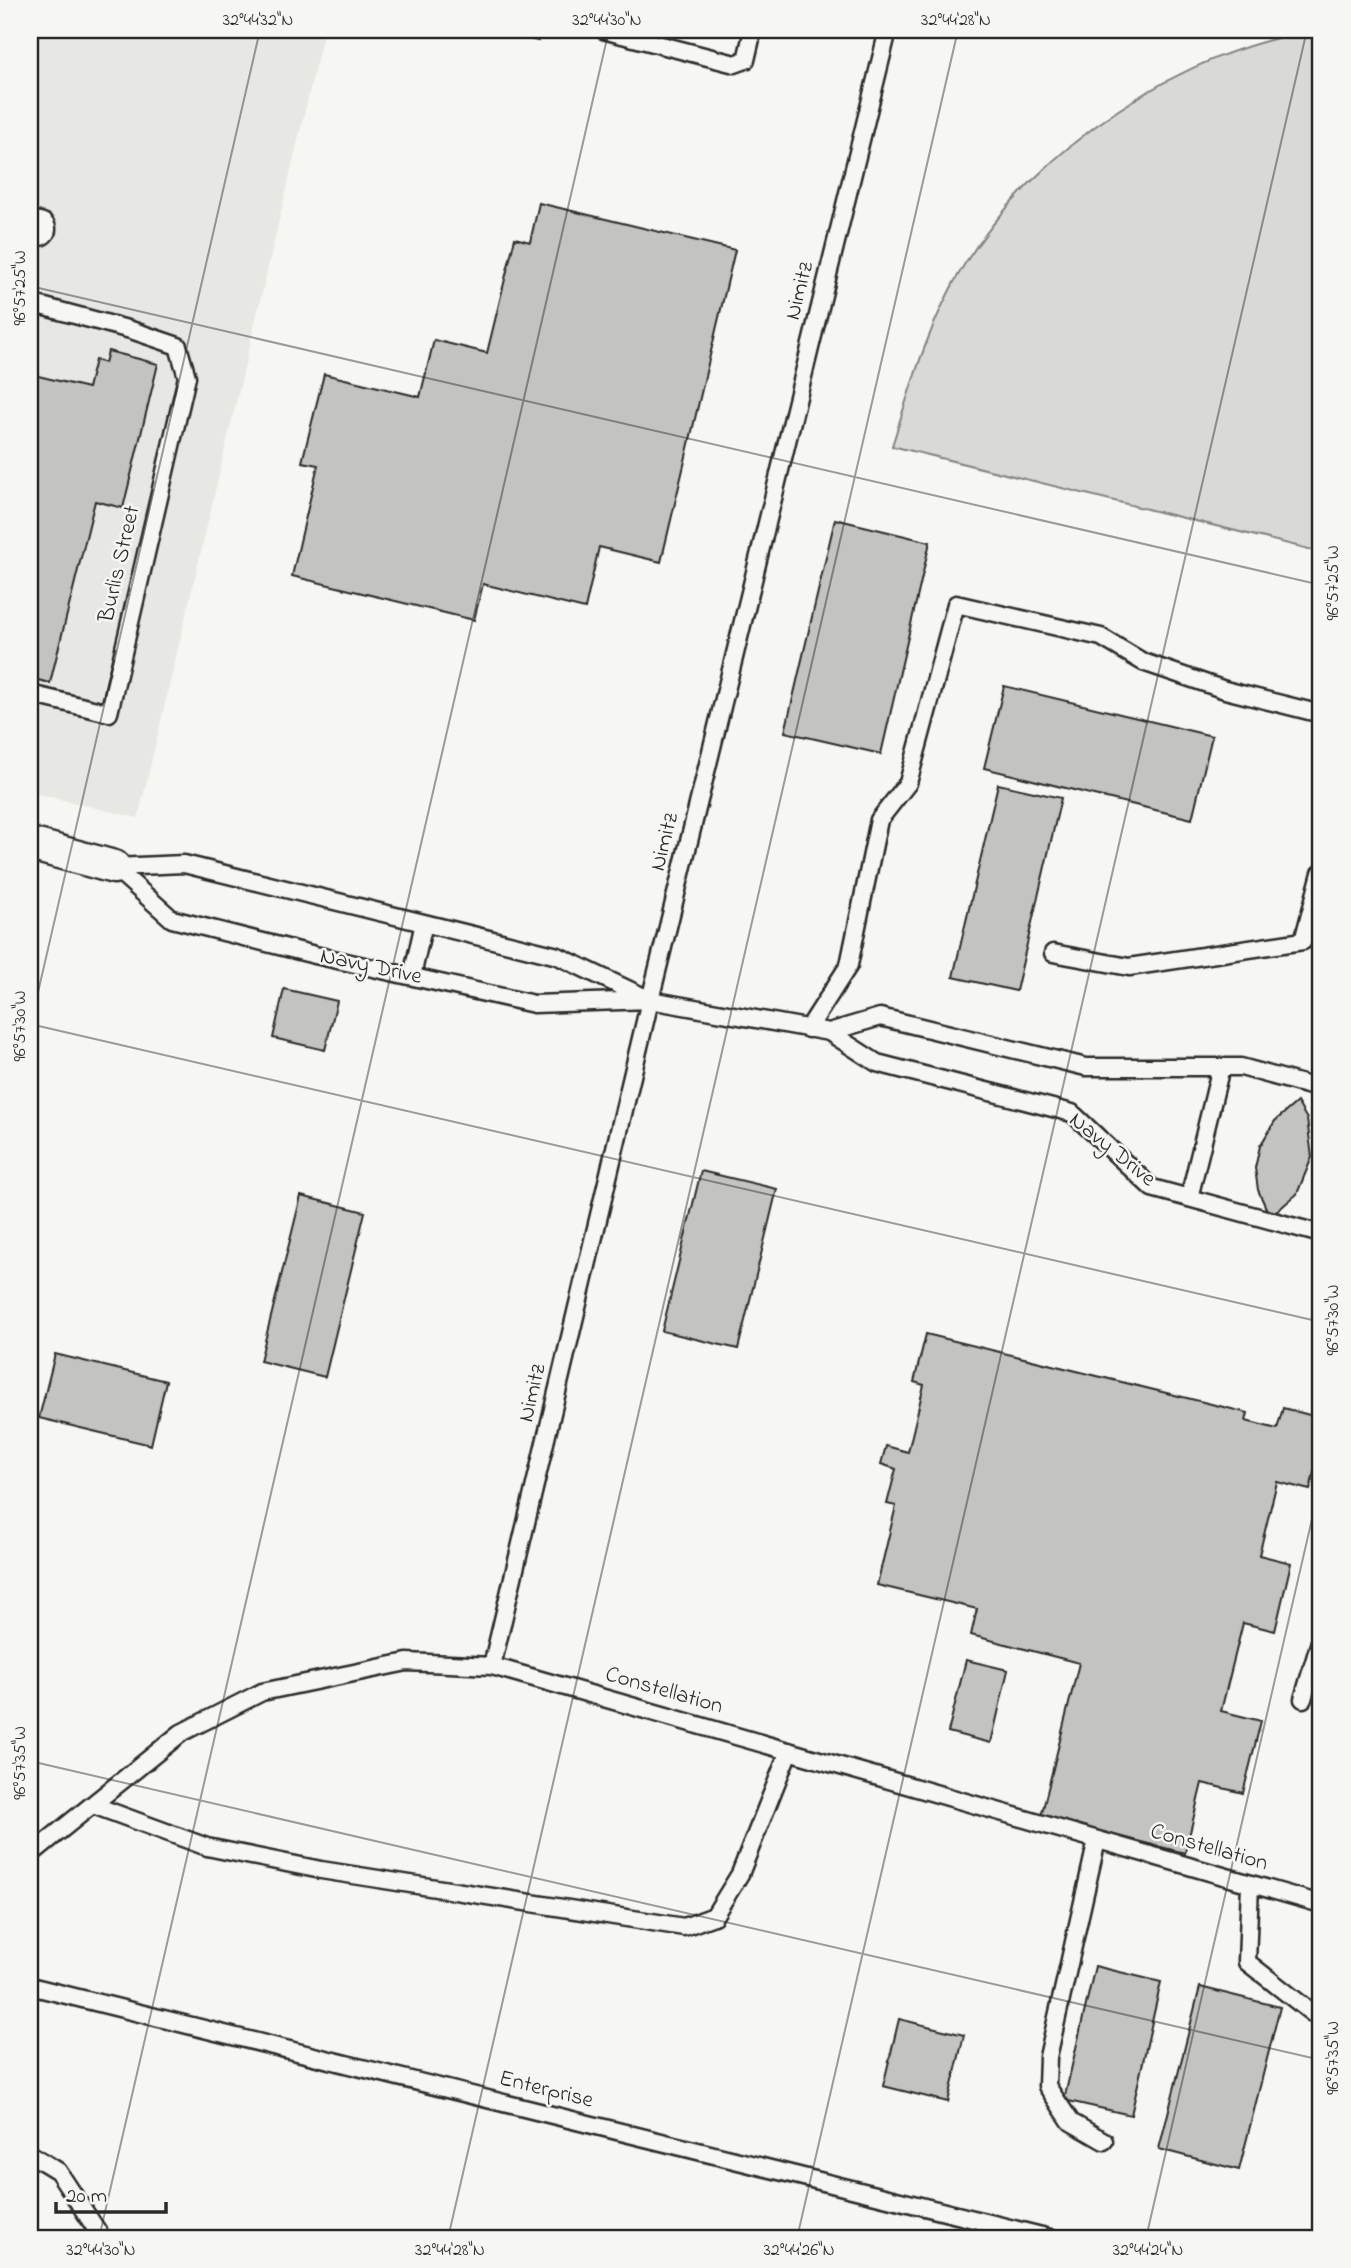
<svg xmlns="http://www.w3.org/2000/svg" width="1351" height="2268" font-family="'Indie Flower',sans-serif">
<rect width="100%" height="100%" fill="#f6f6f2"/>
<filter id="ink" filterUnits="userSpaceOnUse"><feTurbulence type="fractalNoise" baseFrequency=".0143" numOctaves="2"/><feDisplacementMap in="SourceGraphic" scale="14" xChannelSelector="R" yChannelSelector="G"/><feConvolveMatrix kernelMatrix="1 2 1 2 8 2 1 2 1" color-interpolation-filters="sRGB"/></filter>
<g filter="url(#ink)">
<path fill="#e7e7e3" d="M30 30H324L138 818 30 792Z"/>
<path fill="#d9d9d5" stroke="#828280" stroke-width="2" d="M1321 30V552L892 446C911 385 930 320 964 265 1038 148 1183 47 1321 30Z"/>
<path fill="#c3c3c0" stroke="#2b2b2b" stroke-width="2" d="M490 30H541L538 41Z
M539 203 735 250 661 562 599 547 585 609 483 584 474 620 292 576 318 465 302 462 324 374 420 397 434 340 487 353 515 238 530 242Z
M108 351 158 364 123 508 95 501 50 683 30 678V374L88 388 95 360 105 363Z
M835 519 930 542 881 754 785 732Z
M1004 686 1212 736 1192 819 984 768Z
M998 784 1061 798 1016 991 953 977Z
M284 989 337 1001 325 1050 273 1038Z
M1297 1102 1307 1119 1312 1157 1297 1194 1270 1217 1258 1190 1255 1168 1260 1146 1275 1121Z
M701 1171 777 1189 738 1349 662 1331Z
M301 1196 365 1212 325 1377 260 1361Z
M926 1334 1248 1413 1246 1421 1277 1429 1283 1408 1321 1418V1441L1310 1490 1277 1482 1259 1555 1291 1563 1275 1631 1243 1623 1221 1711 1261 1721 1243 1793 1202 1783 1185 1853 1041 1817 1079 1663 971 1635 977 1609 877 1585 896 1506 887 1504 896 1469 881 1464 886 1446 908 1452 924 1385 914 1382Z
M55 1354 166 1381 151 1445 39 1418Z
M966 1660 1008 1670 991 1743 948 1732Z
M1095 1966 1161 1982 1131 2115 1064 2100Z
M1200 1987 1280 2007 1239 2170 1159 2149Z
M899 2019 964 2035 948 2102 883 2086Z"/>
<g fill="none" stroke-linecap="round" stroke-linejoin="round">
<defs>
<path id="service" d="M603 30 735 64 746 60 753 30
M30 303 131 330 178 346 187 377 109 713 30 694
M114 867 172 919 315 955 534 1004 650 1000 829 1032 877 1063 1072 1113 1152 1188 1321 1234
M114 867 184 864 558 956 648 999
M1053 953 1129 967 1303 941 1321 873
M412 976 424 923
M808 1029 849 965 879 820 908 783 956 604 1101 637 1143 662 1225 690 1321 714
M829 1032 880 1017 1086 1067H1241L1321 1089
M1189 1198 1221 1067
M492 1666 652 992 888 30
M1303 1699 1321 1638
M93 1805 207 1847 321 1870 684 1927 714 1916 740 1874 789 1751
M1097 1840 1048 2057 1047 2086 1071 2122 1104 2141
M30 1855 181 1733 262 1692 407 1662 492 1666 1321 1904
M1250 1884 1247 1962 1321 2020
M30 1986 1050 2238
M30 2154 58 2171 102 2238"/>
<path id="minor" d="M30 227 39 229
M30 844 114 867"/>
</defs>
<use href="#service" stroke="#2b2b2b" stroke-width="21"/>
<use href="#minor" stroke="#2b2b2b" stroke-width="37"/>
<use href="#service" stroke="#f6f6f2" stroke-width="16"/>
<use href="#minor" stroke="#f6f6f2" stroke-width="32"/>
</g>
</g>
<path fill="none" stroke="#2b2b2b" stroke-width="2" stroke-opacity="0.45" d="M30 286 1321 585M30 1024 1321 1322M30 1027 260 30M30 1761 1321 2060M99 2238 609 30M448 2238 958 30M797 2238 1307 30M1146 2238 1321 1480"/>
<g text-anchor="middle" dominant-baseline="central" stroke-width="5" stroke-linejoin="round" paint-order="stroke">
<g font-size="23" fill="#2b2b2b" stroke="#f6f6f2">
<text transform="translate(800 291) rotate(-76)">Nimitz</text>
<text transform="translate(120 564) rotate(-77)">Burlis Street</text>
<text transform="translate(665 842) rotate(-76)">Nimitz</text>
<text transform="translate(371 967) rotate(12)">Navy Drive</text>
<text transform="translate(1112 1150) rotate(39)">Navy Drive</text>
<text transform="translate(533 1393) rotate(-77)">Nimitz</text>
<text transform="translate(664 1691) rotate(16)">Constellation</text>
<text transform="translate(1209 1848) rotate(16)">Constellation</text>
<text transform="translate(546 2090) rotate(14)">Enterprise</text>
</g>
</g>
<rect width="1351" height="2268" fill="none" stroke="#f6f6f2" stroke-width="77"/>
<path d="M56 2202v10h110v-10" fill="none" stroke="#2b2b2b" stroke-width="3.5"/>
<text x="66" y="2202" font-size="21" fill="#2b2b2b" stroke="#f6f6f2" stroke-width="5" paint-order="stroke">20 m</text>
<rect x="38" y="38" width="1274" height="2192" fill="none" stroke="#2b2b2b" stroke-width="2.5"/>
<g font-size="18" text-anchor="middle" fill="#2b2b2b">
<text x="258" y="25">32°44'32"N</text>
<text x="607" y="25">32°44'30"N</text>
<text x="956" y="25">32°44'28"N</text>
<text transform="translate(19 288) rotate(-90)" y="6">96°57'25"W</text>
<text transform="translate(1332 583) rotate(-90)" y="6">96°57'25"W</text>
<text transform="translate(19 1026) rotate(-90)" y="6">96°57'30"W</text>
<text transform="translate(1332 1320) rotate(-90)" y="6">96°57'30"W</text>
<text transform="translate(19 1763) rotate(-90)" y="6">96°57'35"W</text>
<text transform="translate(1332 2058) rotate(-90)" y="6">96°57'35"W</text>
<text x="101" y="2255">32°44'30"N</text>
<text x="450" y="2255">32°44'28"N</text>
<text x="799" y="2255">32°44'26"N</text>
<text x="1148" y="2255">32°44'24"N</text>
</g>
</svg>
